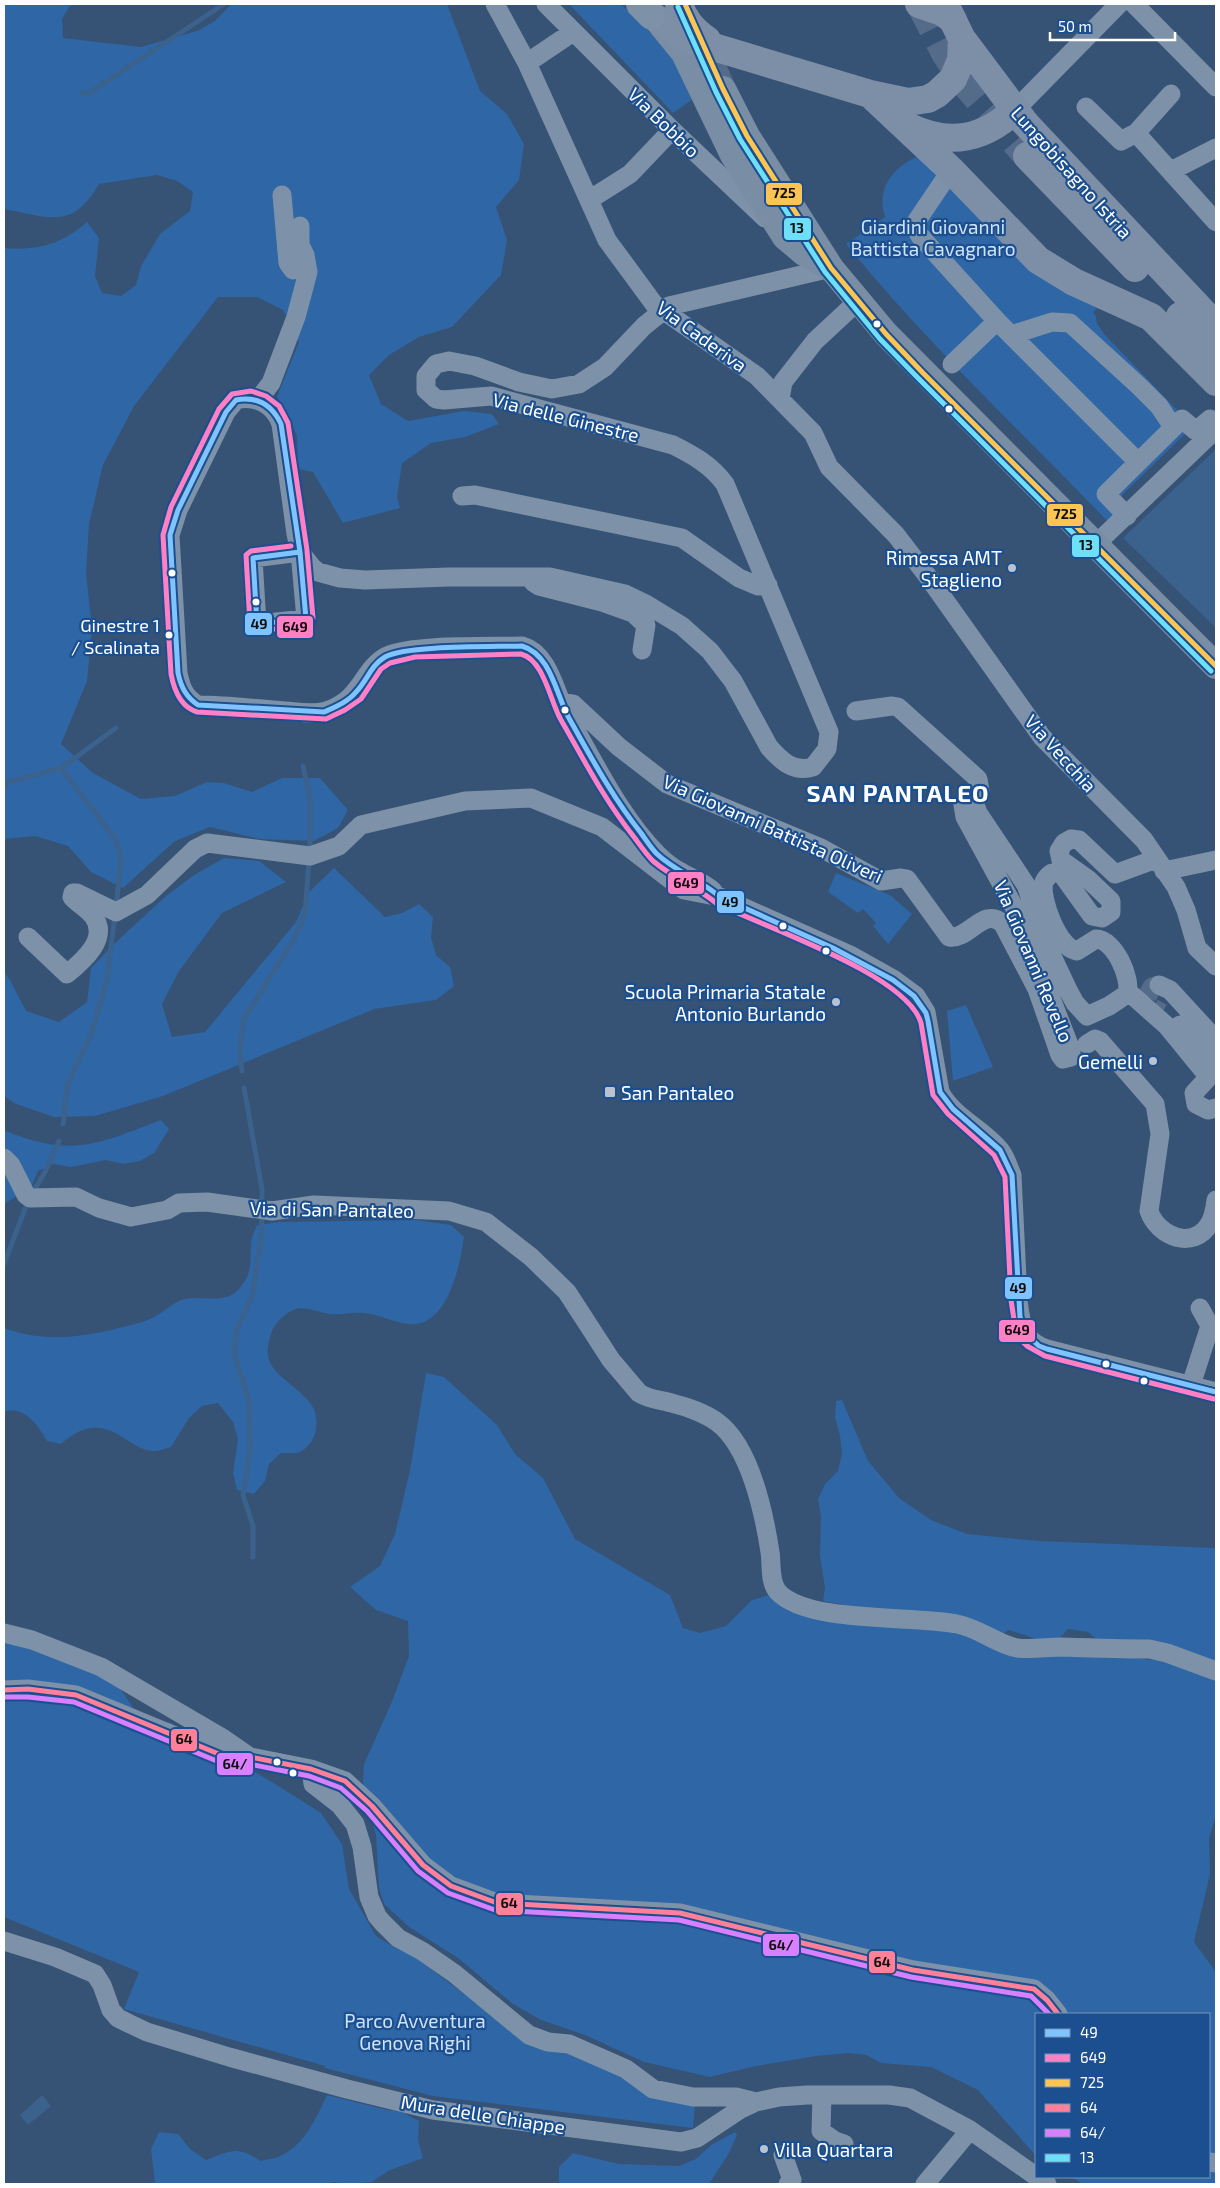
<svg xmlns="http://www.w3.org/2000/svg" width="1220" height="2188" font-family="'Exo 2',sans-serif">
<rect width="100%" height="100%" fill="#365274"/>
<path fill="#2f66a5" d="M4 4H71L62 19 63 38 141 47 197 31 215 21 231 4H447L480 91 507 114 524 144 519 180 496 207 507 240 501 275 452 327 419 337 389 355 369 375 381 404 408 421 464 411 492 414 499 424 465 437 431 443 402 463 397 497 400 508 343 523 313 472 298 469 297 436 282 404 277 397 299 342 283 310 257 297H218L134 406 103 465 89 524 86 573 92 629 87 681 61 744 93 773 141 799 175 796 207 782 224 783 252 792 282 778H320L348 810 338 828 314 841 259 839 210 827 175 841 123 888 91 872 68 846 35 836 4 839V248C37 251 62 244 87 222L99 238 95 276 102 293 121 296 136 285 141 266 160 234 190 211 193 192 177 181 157 175 99 184C72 231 49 217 4 209Z
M569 4H621L659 41 679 63 697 96 673 113Z
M925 154 1105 301 1093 312 1096 316 1097 324 1105 335 1178 411 1187 432 1120 497 1112 526C1023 433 928 345 846 244L885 217C875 186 896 163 925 154Z
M224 858 259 861 286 882 222 913 179 971 162 1004 172 1037 205 1032 296 922 309 892 334 868 385 917 402 913 419 904 433 917 431 937 436 955 450 967 454 986 436 1000 374 1009 163 1096 95 1116 54 1117 16 1104 4 1096V972L10 980 26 1011 59 1022 87 1002 91 968 115 943 166 896 194 875Z
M836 873 890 895 912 914 888 944 873 926 876 923 863 909 858 913 828 892Z
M966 1005 993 1067 953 1081 947 1011Z
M161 1120 169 1129 154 1153 140 1161 123 1164 106 1160 71 1167 54 1164 38 1171 31 1187 4 1204V1130C27 1140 54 1148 80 1145 106 1143 136 1129 161 1120Z
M416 1220 451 1225 464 1237C460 1265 449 1320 416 1324 399 1326 381 1314 364 1313 353 1312 342 1315 330 1314 319 1313 304 1305 293 1310 283 1315 274 1324 271 1334 257 1373 291 1378 310 1403 322 1418 317 1443 300 1452 295 1454 287 1453 281 1453L269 1464 265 1481 254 1494 237 1490 233 1473 238 1439 233 1422 218 1403 202 1406 189 1418 171 1447C166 1448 160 1451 156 1451 145 1452 135 1445 127 1440 101 1422 84 1424 61 1444L47 1441C38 1426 25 1405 4 1412V1328C43 1342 79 1338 119 1328 130 1325 142 1323 152 1318 163 1313 174 1301 185 1299 204 1295 224 1305 239 1289 253 1272 250 1263 251 1243 251 1237 255 1231 257 1225L279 1222Z
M426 1373 444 1377 497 1425 515 1454 543 1478 575 1539 670 1595 683 1628 700 1633 726 1626 752 1600 769 1595 798 1613 914 1625 1112 1656 1164 1661 1216 1680V1816L1209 1838 1210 1874 1194 1942 1216 1972V2184H1083L1072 2177H1209V2014H1036V2156L978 2090 931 2067 881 2063 866 2055 849 2053 816 2056 756 2066 710 2077 644 2062 585 2035 541 2020 513 2004 458 1958 409 1927 384 1904 379 1888 376 1835 371 1818 362 1804 364 1764 391 1704 409 1656 408 1621 376 1610 350 1587 380 1566 395 1534 410 1470Z
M842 1400 868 1461 899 1498 931 1520 967 1534 1039 1541 1216 1548V1665L1098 1640 1088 1632 1068 1629 1058 1640 1048 1643 1009 1630 1001 1635 823 1601 825 1588 820 1556 821 1517 818 1499 825 1484 838 1471 842 1454 840 1436 835 1418 836 1401Z
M4 1640 84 1666 117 1684 136 1712 162 1727 169 1722 272 1782 321 1813 342 1844 349 1889 376 1936 394 1947 397 1944 524 2038 572 2052 695 2104 693 2128 433 2096 325 2068V2066L124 2009 139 1972 4 1917Z
M327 2095 383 2109 402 2112 419 2121 418 2140 423 2158 388 2171 372 2182 347 2184 333 2182 329 2184H155L151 2149 159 2132 178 2134 190 2149 206 2160C232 2150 237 2146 261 2161 267 2159 275 2159 280 2156 305 2145 316 2118 327 2095Z
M735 2132 737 2135 729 2153 709 2184H559V2167L573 2153 619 2164 679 2166 696 2159 711 2145Z"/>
<path fill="#3b618d" d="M1216 449V628L1123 538Z
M42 2095 51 2106 28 2125 20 2115Z"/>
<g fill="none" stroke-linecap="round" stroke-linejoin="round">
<path stroke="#3b618d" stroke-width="5" d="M82 93H89L224 4
M303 766 310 798V852
M61 768 116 840 121 861 116 907
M4 786 9 782 61 768 116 728
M242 1071 240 1055 243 1020 294 939 305 914 309 861
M244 1088 262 1189V1206
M63 1124 68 1083 93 1030 107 978 115 915
M32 1194 45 1172 59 1141
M4 1264 28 1201
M253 1557V1526L243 1495 250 1449 249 1402 234 1353 237 1329 252 1296 261 1240 262 1214"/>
<path stroke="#546c89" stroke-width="19" stroke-dasharray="19 9" stroke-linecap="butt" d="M1159 985 1152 987 1147 997 1153 1008 1162 1013"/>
<path stroke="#546c89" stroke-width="26" stroke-dasharray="26 13" stroke-linecap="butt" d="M695 27 723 89"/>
<path stroke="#546c89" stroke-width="28" stroke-dasharray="28 14" stroke-linecap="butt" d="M920 4 945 53 966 85 1027 156"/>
<path stroke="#7d92a8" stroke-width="19" d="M495 4 527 63 607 240 654 304 757 376 813 433 829 467 896 535 929 578 1042 737 1144 840 1176 887 1186 910 1197 948 1216 966
M546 4 672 130 765 218
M1134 4 1216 87
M527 63 573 32
M1086 107 1121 141 1136 133 1216 222
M1015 110 1119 4
M1136 133 1171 94
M1171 171 1216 148
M947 176 916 222 915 227 920 236 997 321 1138 462
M282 195 288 263 293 270 297 266 298 255 303 251
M589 200 630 174 672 130
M1011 335 1052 322 1070 323 1139 386 1159 406 1173 427
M952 364 997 321
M780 399 783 382 815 341 858 301
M258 400 271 383 296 317 308 272 305 255 300 245V226
M462 496 475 495 682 538 739 578 758 586 768 585
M1127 516 1106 494 1182 419 1196 431 1210 419
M1096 544 1216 429
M300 552 312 567 318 572 340 578 365 580 449 577H550L625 594 646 604 682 626 710 651 733 681 769 747C781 761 794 773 813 767L827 749 829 732 725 484C711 465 693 455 673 445L491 396 444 400 436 399 426 390V376L436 364 449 361 475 366 519 382 552 389 579 384 605 367 644 326 669 306 831 268
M300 552 253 558 257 624 306 619 300 552 296 534 281 424C274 404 255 395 236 400L226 412 178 510 170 535 178 673C181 688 185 698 198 705 227 705 256 709 285 711 298 712 313 715 326 711 362 700 362 669 387 656 412 644 491 647 522 646 550 654 555 694 568 717 595 763 619 815 657 854 664 861 672 868 681 872 692 879 704 882 713 891
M533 582 539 586 602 602 633 613 646 625 642 650
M562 702 573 704 619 747 667 784 821 848 881 881 901 878 907 879 949 937C968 941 984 905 1003 924L1037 989 1060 1055 1063 1059 1071 1057V1050L1020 918 965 817 963 805 969 800 974 802 978 813 1026 885 1045 941 1068 990 1075 1003 1087 1016 1109 1006 1127 994C1132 978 1114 939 1096 939L1077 951C1059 949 1039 898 1044 882 1046 878 1049 875 1052 873H1061L1092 916 1102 918 1111 912V901L1089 880 1061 860 1059 851 1064 843 1071 839 1079 840 1115 874 1156 859
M856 711 892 706 898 707 978 779 980 791 974 802
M1164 871 1216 860
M28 937 67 974C83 961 110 938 93 916 87 908 78 904 72 897L73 893H77L116 912 147 895 195 849 207 843 310 856 339 846 361 825 465 801 531 798 602 827 684 890 720 897 852 956 893 979 916 996 926 1012 940 1092C954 1118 982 1128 1000 1150 1006 1157 1008 1166 1012 1175L1018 1300C1021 1324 1022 1341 1047 1349L1216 1392
M1159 985 1170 990 1216 1040
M1127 994 1132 995 1167 1026 1207 1075V1079L1194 1093 1196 1104 1208 1110 1216 1108
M1180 1025 1216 1063
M1087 1044 1095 1039 1100 1041 1155 1104 1160 1134 1149 1211C1158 1237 1194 1251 1210 1223 1214 1216 1215 1208 1216 1200
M4 1158 11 1165 26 1195 30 1198 76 1197 99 1208 131 1217 167 1210 179 1203 207 1202 272 1211 314 1205 449 1211 486 1222 531 1257 567 1292 611 1360 639 1393C649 1400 664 1400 675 1404 688 1407 706 1414 717 1422 750 1446 764 1513 770 1552 772 1564 769 1582 778 1592 808 1624 914 1615 957 1624 979 1628 996 1644 1017 1648 1031 1650 1047 1647 1062 1647 1091 1648 1120 1649 1149 1649L1167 1653 1216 1671
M1191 1385 1210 1326 1200 1308
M4 1633 32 1640 101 1667 224 1739 250 1757
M4 1690 28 1689 76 1695 226 1757H250L311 1769 345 1781 372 1806 423 1865 451 1886 497 1903 680 1913 913 1970 1034 1989 1047 2000 1058 2014
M311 1769 313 1784 340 1805 355 1824 362 1847 369 1897 377 1916 382 1922 398 1938 422 1951 455 1974 529 2035 548 2042 569 2044 626 2069 653 2089 693 2097H736L756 2102
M4 1941 55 1957 95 1974 102 1985 111 2010 118 2018 130 2024 147 2032 229 2057 347 2089 433 2110 681 2142 697 2138 739 2110 756 2102 779 2097 807 2095H889L910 2098 970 2130 1047 2184
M822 2095 821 2131 835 2141 844 2144
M783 2155 792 2180 788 2184
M1209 2162 1216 2163
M925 2184 970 2130"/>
<path stroke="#798da4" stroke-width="26" d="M661 25 684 53 733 155 785 237 804 253 826 265
M723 89 747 136 831 268 886 334 1216 666"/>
<path stroke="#7d8ea7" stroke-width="28" d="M679 4C684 20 693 30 707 40
M919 4 942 12 953 20
M945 4 962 39 1025 123 1216 326
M651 15 687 39 870 94 908 102 928 99 937 94 953 79 961 60 962 39
M870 94 952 171 1038 260 1074 282 1151 317 1216 382
M909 127C949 146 983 140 1015 110
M1027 156 1135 268
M1180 316 1216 353"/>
<path stroke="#7e92a7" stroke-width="28" d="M640 4 651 15"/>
<defs>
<path id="bus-1" d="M300 552 306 619 257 624 253 558Z
M300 552 281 424C272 405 257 396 236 400L226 412 178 510 170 535 178 673C181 687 186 697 198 705L324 712C335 707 348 702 356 692 367 681 371 665 385 657 406 645 494 647 522 646 552 655 556 696 570 720 592 759 613 798 641 833 646 840 651 848 657 854 676 872 701 880 720 897L833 948 893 980 914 996 926 1013 928 1021 940 1092 953 1109 1000 1150 1012 1175 1020 1317 1028 1336 1039 1346 1047 1349 1216 1392"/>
<path id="bus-2" d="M291 546 251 551 246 555 250 624 254 631 307 626 312 623 313 618 307 551
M307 550 288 423 279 406 266 396 251 391 232 394 219 409 171 507 163 535 171 674C174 690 181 707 197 712L326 719 345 710 361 699 381 669 390 663 415 657 521 654C544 660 550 701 561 720 584 760 605 801 634 837 640 845 646 854 653 861 673 878 697 887 716 903 763 927 907 974 921 1023L933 1095 948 1114 994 1155 1005 1177 1011 1300 1015 1326 1021 1340 1027 1346 1045 1356 1214 1399"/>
<path id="bus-3" d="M685 4 723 89 747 136 831 268 886 334 923 373 1216 666"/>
<path id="bus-4" d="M4 1690 28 1689 76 1695 226 1757H250L311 1769 345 1781 372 1806 423 1865 451 1886 497 1903 680 1913 913 1970 1034 1989 1047 2000 1058 2014"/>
<path id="bus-5" d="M4 1697H28L74 1702 224 1764H249L309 1776 341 1788 367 1811 418 1871 448 1893 495 1910 679 1920 911 1977 1031 1996 1049 2014"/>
<path id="bus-6" d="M678 7 716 92 740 139 825 272 880 339 918 378 1211 671"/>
</defs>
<use href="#bus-1" stroke="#1b4f8f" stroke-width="9"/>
<use href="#bus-2" stroke="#1b4f8f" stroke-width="9"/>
<use href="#bus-3" stroke="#1b4f8f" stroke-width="9"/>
<use href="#bus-4" stroke="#1b4f8f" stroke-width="9"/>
<use href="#bus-5" stroke="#1b4f8f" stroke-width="9"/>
<use href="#bus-6" stroke="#1b4f8f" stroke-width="9"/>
<use href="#bus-1" stroke="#80c4ff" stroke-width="5"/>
<use href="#bus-2" stroke="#ff80c5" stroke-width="5"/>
<use href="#bus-3" stroke="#fcc553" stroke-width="5"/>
<use href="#bus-4" stroke="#ff8098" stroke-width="5"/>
<use href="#bus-5" stroke="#d880ff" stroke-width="5"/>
<use href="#bus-6" stroke="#6ddff8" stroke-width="5"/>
</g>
<g fill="#fff" stroke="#1b4f8f" stroke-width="2">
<circle cx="877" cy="324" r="4.5"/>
<circle cx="949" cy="409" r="4.5"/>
<circle cx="172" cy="573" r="4.5"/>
<circle cx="256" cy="602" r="4.5"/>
<circle cx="169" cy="635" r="4.5"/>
<circle cx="565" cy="710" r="4.5"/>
<circle cx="783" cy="926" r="4.5"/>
<circle cx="826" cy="951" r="4.5"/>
<circle cx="1106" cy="1364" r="4.5"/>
<circle cx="1144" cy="1381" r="4.5"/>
<circle cx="277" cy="1762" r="4.5"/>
<circle cx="293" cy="1773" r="4.5"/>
</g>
<g fill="#b9c2ce" stroke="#1b4f8f" stroke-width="2">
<circle cx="1012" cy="568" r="5"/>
<circle cx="836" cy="1002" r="5"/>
<circle cx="1153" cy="1061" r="5"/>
<rect x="604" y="1086" width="12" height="12" rx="2.5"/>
<circle cx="764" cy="2149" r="5"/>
</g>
<g text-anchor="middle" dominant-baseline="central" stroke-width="4.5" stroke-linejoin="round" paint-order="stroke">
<g font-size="18" fill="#fff" stroke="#1b4f8f" text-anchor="end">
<text x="160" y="625">Ginestre 1<tspan x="160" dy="22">/ Scalinata</tspan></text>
</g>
<g font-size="19" fill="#fff" stroke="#1b4f8f">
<text transform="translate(664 122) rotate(44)">Via Bobbio</text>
<text transform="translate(1072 172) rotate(48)">Lungobisagno Istria</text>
<text transform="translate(702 336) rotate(36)">Via Caderiva</text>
<text transform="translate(566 417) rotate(14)">Via delle Ginestre</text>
<text transform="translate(1061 753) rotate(48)">Via Vecchia</text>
<text transform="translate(773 828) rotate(24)">Via Giovanni Battista Oliveri</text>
<text transform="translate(1034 961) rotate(67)">Via Giovanni Revello</text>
<text transform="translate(332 1209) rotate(1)">Via di San Pantaleo</text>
<text transform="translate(483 2114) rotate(9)">Mura delle Chiappe</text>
</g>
<g font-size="19" fill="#cfe3fa" stroke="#1b4f8f">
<text x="933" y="226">Giardini Giovanni<tspan x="933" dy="22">Battista Cavagnaro</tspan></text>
<text x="415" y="2020">Parco Avventura<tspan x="415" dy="22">Genova Righi</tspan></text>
</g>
<g font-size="19" fill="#fff" stroke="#1b4f8f" text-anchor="end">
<text x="1002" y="557">Rimessa AMT<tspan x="1002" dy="22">Staglieno</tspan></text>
<text x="826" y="991">Scuola Primaria Statale<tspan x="826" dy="22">Antonio Burlando</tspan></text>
<text x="1143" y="1061">Gemelli</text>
<text x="621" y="1092" text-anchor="start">San Pantaleo</text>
<text x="774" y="2149" text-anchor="start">Villa Quartara</text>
</g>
<g font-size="24" font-weight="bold" letter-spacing="1" fill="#fff" stroke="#1b4f8f">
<text x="898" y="792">SAN PANTALEO</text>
</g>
</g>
<g stroke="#1b4f8f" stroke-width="2">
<rect x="765" y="182" width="38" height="24" rx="5" fill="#fcc553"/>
<rect x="783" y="217" width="29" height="24" rx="5" fill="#6ddff8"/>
<rect x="1046" y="503" width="38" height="24" rx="5" fill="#fcc553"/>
<rect x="1071" y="534" width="29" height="24" rx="5" fill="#6ddff8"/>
<rect x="244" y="612" width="29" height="24" rx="5" fill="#80c4ff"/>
<rect x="276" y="615" width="38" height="24" rx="5" fill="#ff80c5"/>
<rect x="667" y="871" width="38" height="24" rx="5" fill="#ff80c5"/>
<rect x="716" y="890" width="29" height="24" rx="5" fill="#80c4ff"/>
<rect x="1004" y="1276" width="29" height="24" rx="5" fill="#80c4ff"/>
<rect x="998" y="1319" width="38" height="24" rx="5" fill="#ff80c5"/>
<rect x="170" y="1728" width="28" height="24" rx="5" fill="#ff8098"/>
<rect x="216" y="1752" width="38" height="24" rx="5" fill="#d880ff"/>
<rect x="495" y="1892" width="29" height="24" rx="5" fill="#ff8098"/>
<rect x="762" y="1933" width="38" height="24" rx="5" fill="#d880ff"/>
<rect x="868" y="1950" width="28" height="24" rx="5" fill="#ff8098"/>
</g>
<g font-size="14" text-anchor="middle" font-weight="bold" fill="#111">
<text x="784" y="198">725</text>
<text x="797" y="233">13</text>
<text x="1065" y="519">725</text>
<text x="1086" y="550">13</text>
<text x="259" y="629">49</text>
<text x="295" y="632">649</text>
<text x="686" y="888">649</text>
<text x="730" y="907">49</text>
<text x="1018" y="1293">49</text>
<text x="1017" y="1335">649</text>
<text x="184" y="1744">64</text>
<text x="235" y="1769">64/</text>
<text x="509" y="1908">64</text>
<text x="781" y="1950">64/</text>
<text x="882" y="1967">64</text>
</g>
<rect width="1220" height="2188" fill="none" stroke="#ffffff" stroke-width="10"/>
<rect x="1035" y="2013" width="175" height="165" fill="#1b4f8f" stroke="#7695bc"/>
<rect x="1045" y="2029" width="25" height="8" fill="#80c4ff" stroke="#7695bc"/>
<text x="1080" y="2038" font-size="15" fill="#ffffff">49</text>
<rect x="1045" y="2054" width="25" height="8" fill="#ff80c5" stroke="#7695bc"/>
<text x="1080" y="2063" font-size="15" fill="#ffffff">649</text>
<rect x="1045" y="2079" width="25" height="8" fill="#fcc553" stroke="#7695bc"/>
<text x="1080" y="2088" font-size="15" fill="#ffffff">725</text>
<rect x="1045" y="2104" width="25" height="8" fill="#ff8098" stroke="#7695bc"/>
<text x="1080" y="2113" font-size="15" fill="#ffffff">64</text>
<rect x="1045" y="2129" width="25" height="8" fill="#d880ff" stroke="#7695bc"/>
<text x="1080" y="2138" font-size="15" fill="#ffffff">64/</text>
<rect x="1045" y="2154" width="25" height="8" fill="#6ddff8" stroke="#7695bc"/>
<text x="1080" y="2163" font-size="15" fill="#ffffff">13</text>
<path d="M1050 32v8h125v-8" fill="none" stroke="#ffffff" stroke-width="2.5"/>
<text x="1058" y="32" font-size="15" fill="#ffffff" stroke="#1b4f8f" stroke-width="4" paint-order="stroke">50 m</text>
</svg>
